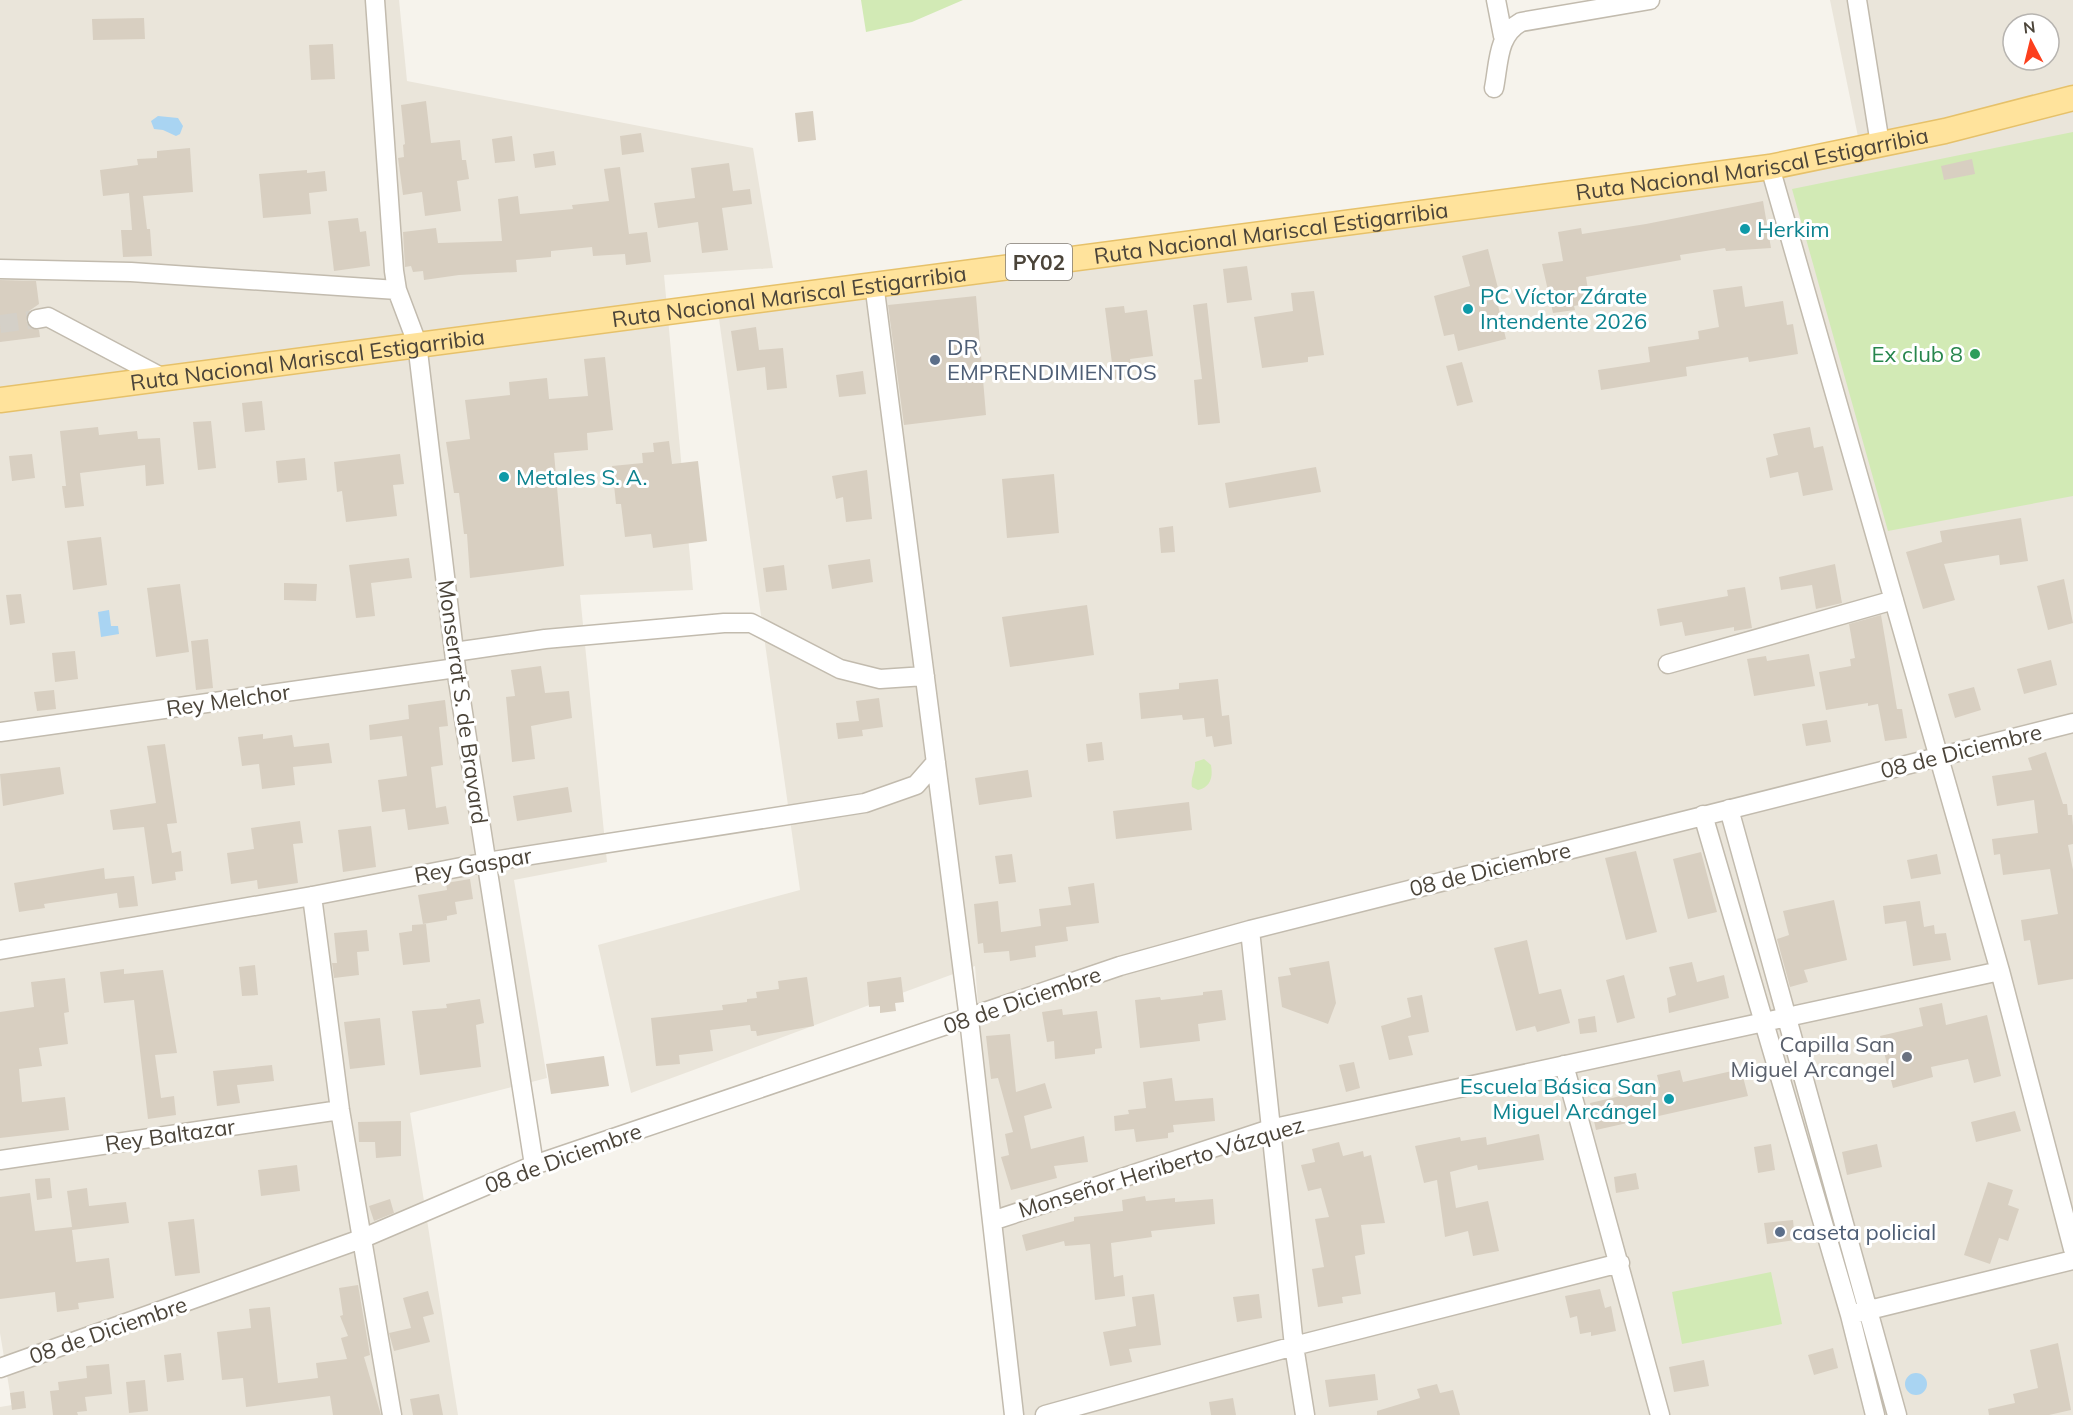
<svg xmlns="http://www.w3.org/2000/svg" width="2073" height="1415" font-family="Mulish,sans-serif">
<rect width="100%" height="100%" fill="#f6f3ec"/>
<path fill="#eae5da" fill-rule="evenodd" d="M0 0H399L407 81 753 148 773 268 664 275 693 590 580 595 607 862 514 880 547 1078 410 1113 458 1415H0V1407L12 1405 0 1333Z
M1830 0H2073V1415H1011L975 966 631 1093 598 945 800 890 718 312 1863 161ZM2013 24H2049V60H2013Z"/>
<path fill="#d2eab5" d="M861 0H963L912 22 866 32Z
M2073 132V496L1888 531 1792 189Z
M1204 759 1211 765C1213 777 1211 787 1198 790L1192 787C1190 779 1196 771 1195 762Z
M1771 1272 1782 1324 1682 1344 1672 1292Z"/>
<path fill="#a9d4f2" d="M158 116 178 118 183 126 180 134 176 136 163 130 154 129 151 121Z
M109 610 111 626H118L119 634 101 637 98 612Z
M1905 1384a11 11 0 1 1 22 0a11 11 0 1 1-22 0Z"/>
<path fill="#d8cfc1" d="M144 18 145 39 93 40 92 19Z
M333 44 335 79 311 80 309 45Z
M426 101 431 143 460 140 462 160H466L469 179 457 181 461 211 425 216 422 192 403 195 398 158 404 157 403 145 405 144 401 105Z
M813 111 816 140 798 142 795 113Z
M641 133 644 152 622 155 620 136Z
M512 136 515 161 495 163 492 139Z
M190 148 193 192 143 196 147 229H150L152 256 123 257 121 230H132L129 193 103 196 100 170 138 165 137 159 157 158V151Z
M554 151 556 165 535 168 533 154Z
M1972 159 1975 174 1944 180 1941 166Z
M729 163 733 191 750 189 752 204 722 208 728 250 702 253 698 222 658 228 654 203 695 198 691 168Z
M620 167 629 234 647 232 651 262 626 265 625 254 593 256 592 247 551 251V257L516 260 517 272 459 275 424 280 423 271 413 272 411 266 405 267 403 232 436 228 438 243 502 241 498 199 518 196 520 214 573 209 572 205 609 201 604 169Z
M307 170V173L325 171 327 191 309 193 311 214 263 218 259 174Z
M1763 201 1771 248 1726 251 1725 248 1680 255 1681 260 1586 277 1590 303 1574 306 1575 310 1553 313 1542 264 1563 261 1558 232 1581 228 1582 234 1646 224Z
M358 218 360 232 366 231 370 266 334 271 328 221Z
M1488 249 1500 296 1496 297 1506 339 1458 351 1454 334 1444 336 1434 296 1470 286 1462 256Z
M1247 266 1252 300 1227 303 1223 269Z
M0 280 36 281 39 304 29 311 26 320 29 327 39 330 40 337 0 342Z
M1742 286 1745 307 1783 301 1787 325 1793 324 1798 354 1749 362 1748 357 1686 367 1687 376 1601 390 1598 370 1650 362 1648 347 1699 339 1698 331 1719 327 1713 290Z
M1314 291 1324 355 1308 357V362L1262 368 1254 317 1293 311 1291 293Z
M976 296 986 415 904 425 888 305Z
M1207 303 1220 423 1198 425 1194 380 1202 379 1193 305Z
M1124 306 1125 313 1147 310 1153 356 1130 359 1133 377 1114 379 1105 308Z
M756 327 759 350 783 348 787 388 767 390 765 367 737 371 731 331Z
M605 357 613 430 587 433 588 450 554 453 564 566 470 578 467 534H464L459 493H454L446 442 470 439 465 400 510 395 509 382 547 378 549 399 588 396 584 359Z
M1462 362 1473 402 1457 406 1446 366Z
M863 371 866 394 839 397 836 375Z
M262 401 265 430 245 432 242 403Z
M211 421 216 468 198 470 193 422Z
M98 427 99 435 137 431 138 439 160 438 164 484 146 486 145 465 80 473 84 506 65 508 62 486H66L60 431Z
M1810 427 1814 448 1823 446 1833 490 1803 496 1798 472 1770 478 1766 458 1778 455 1773 434Z
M669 441 672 464 698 461 707 541 653 548 651 534 625 537 621 504H616L612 466 643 463 642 453 654 452 653 443Z
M32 454 35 478 12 481 9 456Z
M400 454 404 484 393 485 397 516 346 522 342 491 337 492 334 462Z
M305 458 307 480 278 483 276 461Z
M1316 467 1321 492 1229 508 1225 483Z
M867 470 872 519 846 522 843 497 836 499 832 476Z
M1054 474 1059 533 1007 538 1002 479Z
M2021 518 2028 561 2000 565 1999 555 1944 564 1955 600 1923 609 1906 552 1942 542 1940 531Z
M1173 526 1175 552 1161 553 1159 528Z
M101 537 107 585 73 590 67 541Z
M409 558 412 578 371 583 375 616 356 618 349 565Z
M870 559 873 582 832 589 828 565Z
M1835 564 1842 603 1816 609 1812 585 1781 590 1779 577Z
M784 565 787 590 766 592 763 568Z
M2064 579 2073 623 2048 630 2037 586Z
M284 583 317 584 316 601 284 600Z
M180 584 189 652 156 657 147 588Z
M1745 587 1752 628 1734 631V627L1685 636 1682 622 1660 626 1657 609 1728 596 1727 590Z
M21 594 25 623 10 625 6 595Z
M1087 605 1094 655 1010 667 1002 617Z
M1881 615 1897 709H1902L1907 738 1885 741 1878 704 1868 706V703L1826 710 1819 672 1851 666 1850 659 1855 658 1849 624Z
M208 639 213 688 196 690 191 641Z
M75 651 78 679 55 682 52 653Z
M1809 654 1815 686 1754 696 1747 659 1766 656 1767 661Z
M2051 660 2057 685 2024 694 2017 669Z
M541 666 545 693 569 691 572 718 531 726 535 759 512 762 506 697 515 696 511 670Z
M1218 679 1222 716 1229 715 1232 744 1214 747 1212 736 1206 737 1204 718 1183 720 1182 715 1141 719 1139 693 1179 689V683Z
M1974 687 1981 710 1955 718 1948 694Z
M54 690 56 709 37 711 34 692Z
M879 698 883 727 862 730 863 736 838 739 836 723 859 721 856 701Z
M445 700 448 726 439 727 443 765 431 767 436 808 446 806 449 824 408 830 405 809 382 812 378 780 407 776 402 736 370 740 369 725 409 719 408 705Z
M1827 720 1831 742 1806 746 1802 724Z
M263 734V739L292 735 294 747 329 743 332 763 293 767 295 785 262 789 259 764 242 766 238 737Z
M1102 742 1104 760 1088 762 1086 744Z
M165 744 177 823 167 824 172 853 181 851 183 871 175 872 176 880 152 884 144 827 113 830 110 810 156 803 147 746Z
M2046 752 2063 804H2067L2068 815H2072L2073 826V844L2068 845 2073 870V979L2038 985 2030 940 2024 941 2021 920 2058 914 2050 869 2003 875 2000 854 1994 855 1992 839 2038 833 2034 800 1997 806 1992 776 2032 770 2028 758Z
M60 767 64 794 3 806 0 774Z
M1028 770 1032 797 979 805 975 778Z
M568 787 572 812 517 821 513 796Z
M1189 802 1192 830 1116 839 1113 811Z
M300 821 303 843 293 844 298 883 258 889 257 880 231 884 227 853 254 849 251 828Z
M371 826 376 867 343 872 338 830Z
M1636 851 1657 932 1626 940 1605 858Z
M1701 852 1717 912 1688 919 1673 859Z
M1012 854 1016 882 999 884 995 856Z
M1937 854 1941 874 1911 879 1907 860Z
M104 868 105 879 134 876 138 906 119 908 117 893 44 904 45 908 19 912 14 883Z
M470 879 473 899 455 902 457 914 447 916V920L423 924 418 895 447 890 446 883Z
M1094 883 1099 923 1066 927 1068 941 1035 946 1036 957 1010 961 1009 951 984 953 983 943 978 944 974 904 998 901 1001 932 1041 926 1039 909 1071 905 1068 887Z
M1834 900 1847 960 1804 970 1808 982 1790 987 1777 939 1789 935 1783 911Z
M1920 901 1924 927 1934 925 1935 934 1946 933 1951 960 1913 966 1906 921 1885 924 1883 906Z
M426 924 430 962 403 965 399 933 412 931V925Z
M367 930 369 951 357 952 359 975 334 978 332 963H337L334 933Z
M1527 940 1539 994 1561 989 1570 1023 1537 1032 1535 1026 1516 1031 1494 948Z
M1329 961 1336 1003 1328 1024 1282 1007 1278 977 1291 975 1289 968Z
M1692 962 1697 982 1724 975 1729 998 1669 1013 1667 998 1676 995 1669 967Z
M255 965 258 995 242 996 239 967Z
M124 969V974L163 970 177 1053 155 1055 161 1098 174 1096 176 1115 148 1119 134 1000 104 1003 100 972Z
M1624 975 1635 1018 1617 1023 1606 980Z
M807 977 814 1026 757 1036 756 1031H751L750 1025 710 1030 713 1051 679 1055 680 1064 656 1066 651 1018 723 1010 722 1005 747 1002V999L757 998 756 992 779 989 778 981Z
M901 977 904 1002 895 1003 896 1011 880 1013V1006L869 1007 867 982Z
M65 978 69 1012 64 1013 68 1044 39 1048 42 1066 19 1069 22 1102 65 1097 69 1130 0 1138V1012L34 1007 31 982Z
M1222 990 1226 1020 1198 1024 1200 1041 1140 1048 1135 1000 1160 997 1161 1000 1203 995V992Z
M1422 995 1429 1032 1408 1036 1413 1055 1389 1060 1381 1026 1411 1017 1407 998Z
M480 999 484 1023 476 1025 481 1067 420 1075 412 1011 447 1008 446 1004Z
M1942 1003 1946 1025 1987 1015 2001 1076 1974 1083 1968 1059 1931 1067 1933 1077 1893 1088 1880 1036 1923 1026 1919 1008Z
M1062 1009 1063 1015 1097 1011 1102 1048 1095 1049V1054L1055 1059 1054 1041 1047 1042 1042 1012Z
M1595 1016 1597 1032 1580 1034 1578 1019Z
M380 1018 385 1065 350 1069 344 1022Z
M1010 1034 1016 1092 1045 1083 1052 1108 1024 1116 1031 1149 1084 1136 1088 1162 1054 1166 1057 1178 1011 1190 1001 1157 1009 1155 1005 1134 1013 1132 998 1078 991 1079 986 1036Z
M604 1056 609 1086 551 1094 546 1064Z
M1354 1062 1360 1088 1346 1092 1339 1065Z
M272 1065 274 1081 237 1085 240 1103 217 1106 213 1071Z
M1741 1069 1748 1096 1596 1130 1590 1103 1660 1087 1657 1075 1680 1070 1683 1082Z
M1172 1078 1175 1101 1213 1098 1215 1121 1173 1125 1174 1132 1168 1133V1138L1136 1142 1134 1129 1115 1131 1114 1116 1129 1114 1128 1110 1146 1108 1143 1082Z
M2015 1111 2021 1131 1976 1142 1971 1122Z
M401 1121V1156L376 1158 375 1142H359L358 1122Z
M1539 1134 1544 1160 1478 1170 1477 1165 1450 1172 1456 1208 1488 1201 1499 1251 1473 1256 1468 1231 1445 1237 1437 1180 1424 1183 1415 1146 1460 1137 1461 1141 1486 1137 1487 1145Z
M1339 1142 1343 1156 1363 1151 1364 1157 1371 1155 1385 1223 1361 1225 1365 1254 1355 1256 1361 1294 1342 1297 1343 1303 1318 1307 1312 1269 1324 1267 1315 1219 1329 1217 1321 1188 1308 1191 1301 1165 1315 1162 1312 1149Z
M1771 1144 1775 1170 1758 1173 1754 1147Z
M1877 1144 1882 1167 1847 1175 1842 1152Z
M297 1165 300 1191 261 1196 258 1170Z
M1636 1173 1639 1189 1616 1193 1614 1177Z
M50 1178 52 1198 37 1200 35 1179Z
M1988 1182 2013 1190 2008 1205 2019 1209 2008 1241 1999 1238 1990 1264 1964 1255Z
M87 1188 89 1206 126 1202 129 1223 72 1230 76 1262 109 1258 114 1298 78 1303 79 1309 57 1312 55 1292 0 1299V1197L30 1193 35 1231 72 1227 67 1191Z
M1145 1196 1146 1201 1175 1198V1202L1213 1199 1215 1224 1151 1231 1152 1237 1111 1243 1114 1277 1123 1275 1125 1296 1095 1300 1090 1244 1065 1246 1064 1241 1026 1251 1022 1235 1074 1221V1217L1123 1211 1122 1200Z
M390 1199 394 1213 374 1221 369 1206Z
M194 1219 200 1273 175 1276 168 1222Z
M1793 1220 1795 1240 1767 1244 1764 1223Z
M358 1285 370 1355 364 1357 381 1415H333L330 1396 246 1407 243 1378 222 1380 217 1332 251 1328 249 1309 270 1307 278 1383 318 1378 316 1363 347 1359 341 1338 348 1336 340 1316 343 1315 339 1288Z
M1600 1289 1605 1308 1611 1306 1616 1331 1591 1336V1332L1580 1334 1577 1316 1570 1318 1565 1296Z
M428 1291 434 1314 423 1317 430 1342 394 1351 389 1333 411 1328 403 1298Z
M1154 1294 1161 1345 1129 1349 1132 1362 1110 1366 1103 1332 1136 1326 1132 1297Z
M1259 1294 1262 1318 1237 1322 1233 1297Z
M2058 1343 2071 1410 2049 1415H1989L1988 1409 2015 1403 2013 1394 2038 1388 2030 1350Z
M1833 1348 1838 1368 1814 1375 1808 1355Z
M181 1353 184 1380 167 1382 164 1355Z
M1704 1360 1709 1386 1674 1392 1669 1367Z
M109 1364 112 1394 85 1397 87 1411 77 1412 78 1415H53L50 1391 59 1390 58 1382 87 1378 86 1366Z
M1375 1374 1378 1400 1329 1407 1325 1380Z
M145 1380 148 1411 129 1413 126 1382Z
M1437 1384 1440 1393 1453 1390 1460 1415H1377V1411L1420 1398 1417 1389Z
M24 1391 26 1408 12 1410 10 1393Z
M439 1394 443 1415H413L410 1399Z
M1233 1398 1236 1415H1211L1209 1402Z"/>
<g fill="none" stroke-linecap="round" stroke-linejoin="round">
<path stroke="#d4d0c8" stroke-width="18" stroke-dasharray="18 9" stroke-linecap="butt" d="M0 324 37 319"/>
<defs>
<path id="minor" d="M375 0 394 271 397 290 417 343 456 668 534 1165
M1496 0 1503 36
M1857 0 1880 144
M1494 88C1499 63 1497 35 1521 22L1650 0
M1770 167 2000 971 2073 1249
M0 269 131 272 397 290
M874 283 969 1019 1014 1415
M37 319 48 317 163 378
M454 652 545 639 724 623H751L840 669 880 679 925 676
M1668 664 1894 600
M0 732 456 668
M1729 809 1897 1415
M1703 815 1850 1315 1875 1415
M312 896 340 1110 392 1415
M1250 930 1294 1346 1305 1415
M0 950 312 896 487 862 865 803 916 785 936 762
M1564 1065 1660 1415
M0 1160 340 1110
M992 1221 1270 1129 2000 971
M1857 1313 2073 1260
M0 1368 361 1239 534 1165 1120 966 1250 930 2073 723
M1045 1415 1294 1346 1620 1263"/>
<g id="major">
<path id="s1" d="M0 400 1770 167 1945 131 2073 98"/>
</g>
</defs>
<use href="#minor" stroke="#c2bbae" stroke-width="21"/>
<use href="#major" stroke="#e6c16a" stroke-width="27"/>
<use href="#minor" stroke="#fff" stroke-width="18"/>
<use href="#major" stroke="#ffe39c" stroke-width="24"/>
</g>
<g fill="#0f9aa8" stroke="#fff" stroke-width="2">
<circle cx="1745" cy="229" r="6"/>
<circle cx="1468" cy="309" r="6"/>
<circle cx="504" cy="477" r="6"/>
<circle cx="1669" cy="1099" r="6"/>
</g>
<circle fill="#2e9e5b" stroke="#fff" stroke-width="2" cx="1975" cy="354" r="6"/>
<g fill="#5c6f8a" stroke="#fff" stroke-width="2">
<circle cx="935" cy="360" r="6"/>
<circle cx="1780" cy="1232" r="6"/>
</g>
<circle fill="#6b7280" stroke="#fff" stroke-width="2" cx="1907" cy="1057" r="6"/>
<g text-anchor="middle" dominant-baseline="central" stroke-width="6" stroke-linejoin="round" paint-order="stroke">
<rect fill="#fff" stroke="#817c74" stroke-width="1.5" x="1006" y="244" width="66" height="36" rx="4.5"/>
<g font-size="21" font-weight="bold" fill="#4b4439">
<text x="1039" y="262">PY02</text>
</g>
<g font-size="22" fill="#4b4439" stroke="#fff">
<text stroke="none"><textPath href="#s1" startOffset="1768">Ruta Nacional Mariscal Estigarribia</textPath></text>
<text stroke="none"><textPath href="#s1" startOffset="1282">Ruta Nacional Mariscal Estigarribia</textPath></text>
<text stroke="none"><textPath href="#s1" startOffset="796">Ruta Nacional Mariscal Estigarribia</textPath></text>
<text stroke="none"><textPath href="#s1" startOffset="310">Ruta Nacional Mariscal Estigarribia</textPath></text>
<text transform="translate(228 700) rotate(-8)">Rey Melchor</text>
<text transform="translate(463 702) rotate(82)">Monserrat S. de Bravard</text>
<text transform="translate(1961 751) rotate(-14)">08 de Diciembre</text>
<text transform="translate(473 865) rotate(-10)">Rey Gaspar</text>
<text transform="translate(1490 869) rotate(-14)">08 de Diciembre</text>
<text transform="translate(1022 1000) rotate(-19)">08 de Diciembre</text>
<text transform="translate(170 1135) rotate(-8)">Rey Baltazar</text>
<text transform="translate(563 1158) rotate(-20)">08 de Diciembre</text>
<text transform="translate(1161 1167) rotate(-17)">Monseñor Heriberto Vázquez</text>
<text transform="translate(108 1330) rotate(-19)">08 de Diciembre</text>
</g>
<g font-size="22" fill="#0d838f" stroke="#fff" text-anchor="start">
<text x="1757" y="229">Herkim</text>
<text x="1480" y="296">PC Víctor Zárate<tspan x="1480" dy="25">Intendente 2026</tspan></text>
<text x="516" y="477">Metales S. A.</text>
<text x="1657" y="1086" text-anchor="end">Escuela Básica San<tspan x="1657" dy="25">Miguel Arcángel</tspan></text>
</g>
<g font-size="22" fill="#4e5e75" stroke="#fff" text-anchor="start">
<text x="947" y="347">DR<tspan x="947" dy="25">EMPRENDIMIENTOS</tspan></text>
<text x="1792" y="1232">caseta policial</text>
</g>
<g font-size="22" fill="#27864d" stroke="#fff" text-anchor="end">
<text x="1963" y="354">Ex club 8</text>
</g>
<g font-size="22" fill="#5b616d" stroke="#fff" text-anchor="end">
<text x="1895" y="1044">Capilla San<tspan x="1895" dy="25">Miguel Arcangel</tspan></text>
</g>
</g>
<g transform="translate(2031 42) rotate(353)"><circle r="28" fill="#ffffff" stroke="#b7b4b0" stroke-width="1.5"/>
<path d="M0-4.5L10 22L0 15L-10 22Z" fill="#fc3f1d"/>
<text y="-9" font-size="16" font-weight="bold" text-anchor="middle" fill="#4b4439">N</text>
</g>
</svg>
